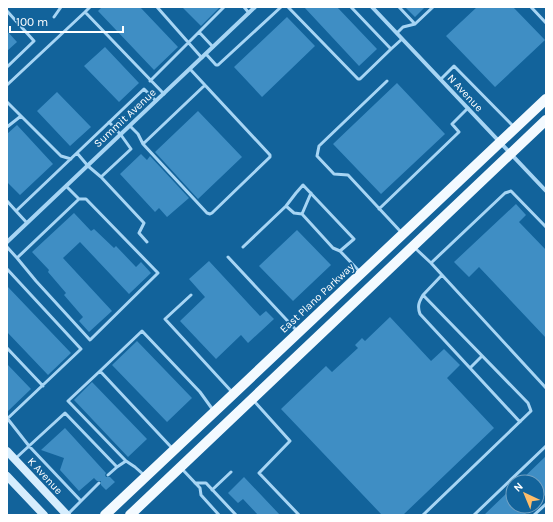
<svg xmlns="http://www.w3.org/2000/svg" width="553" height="522" font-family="Karla,sans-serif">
<rect width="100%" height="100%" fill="#12639b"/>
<path fill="#3f8ec4" d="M102 7H140L178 47 154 70 98 11Z
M182 7H220L201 26Z
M304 7H337L377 49 359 66Z
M405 7H425L415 17Z
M477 7H513L545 40 495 87 446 36Z
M287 17 315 46 262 97 234 67Z
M7 31 17 42 7 51Z
M105 47 139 83 119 102 84 66Z
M397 83 445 134 381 194 333 144Z
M57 92 91 127 70 146 37 111Z
M198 111 242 157 198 199 155 152Z
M17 125 53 164 20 195 7 182V134Z
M141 154 147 160 150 156 189 198 167 217 159 208 155 212 120 174Z
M516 204 526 215 519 222 546 250V338L479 267 469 277 454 262Z
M74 213 91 231 94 229 114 248 116 246 136 267 141 262 151 273 129 294 80 242 63 258 112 311 89 332 79 321 83 317 64 295 66 293 48 272 49 270 32 252Z
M297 230 331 265 293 301 259 266Z
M209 261 260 316 266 311 274 319 248 343 241 335 216 359 180 321 205 297 189 279Z
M7 286 71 353 48 375 7 332Z
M390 317 431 361 444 349 460 365 447 378 494 428 403 515H382L281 409 326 366 332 372 358 348 355 345 362 338 365 341Z
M137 341 192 398 167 422 112 365Z
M7 364 31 389 7 412Z
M92 382 147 439 128 457 74 400Z
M65 428 106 473 105 475 106 477H110L115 482 106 490 101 485V481H97L94 478 79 491 60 470 64 458 41 450Z
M546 456V494L537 503V482H519Z
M244 477 280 515H258L243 499 238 503 228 493Z
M513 487V506H534L524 515H484Z"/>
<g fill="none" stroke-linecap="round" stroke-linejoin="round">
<path stroke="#a7d5f4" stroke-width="3" d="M90 7 85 12 164 94
M157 7 202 58
M244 7 249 13
M288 7 358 79H360L391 49
M351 7 391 49 402 39
M399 7 415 24
M531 7 546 23
M7 11 34 41 7 67
M54 17 61 7
M199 32 213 47
M397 33 403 27 415 24 433 7
M206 54 216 65H218L281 7
M441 79 454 66 514 127
M150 81 224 7
M387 81 319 146 317 156 334 174 348 175 401 232
M7 85 85 12
M7 102 61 156 71 159
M130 126 138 134 143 144 207 213 210 214 212 213 270 157V155L190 69
M7 127 21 116
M143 144 205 85
M77 153 88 166 101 177 131 149 121 135 109 122
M101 177 144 223 139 233 147 242
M311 193 302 214 333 248 340 251 360 272
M7 201 16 211
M286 206 294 213 302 214
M379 209 459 132 452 124 468 108
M27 223 16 211 144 89 156 101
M7 247 17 258 79 199 66 186
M243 247 286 206 296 193 303 185 354 239 340 251
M415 248 431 263 546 388
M228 257 297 331
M17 258 36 281 90 340 158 273 86 199H79
M431 263 505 193 511 191 546 227
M7 269 81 349 7 419
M191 295 165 319 232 392
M423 295C419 302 417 306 420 314L520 422
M7 348 43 386
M470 368 482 356
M100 371 68 401 126 461 135 467 144 475
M254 401 290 441 259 473 299 515
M7 418 29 446 65 413 117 467
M172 448 100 371 142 331 200 392 213 410
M16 458 29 446 81 501 67 515
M182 469 200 488 201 495 219 515
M108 475 117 467 126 461
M195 483H206L236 515
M212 490 231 472
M81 501 99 483
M423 515 531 411 528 403 423 295 442 275
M474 515 546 446
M534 515 546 504"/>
<path stroke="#a7d5f4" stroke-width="4" d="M372 7 546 191
M7 242 255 7"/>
<path stroke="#d6edfd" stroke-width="8" d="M7 451 67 515
M7 476 44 515"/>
<path stroke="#f3faff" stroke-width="10" d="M105 515 546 99
M130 515 546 120"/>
</g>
<g text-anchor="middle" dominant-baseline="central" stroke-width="3.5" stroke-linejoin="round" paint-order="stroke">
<g font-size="11" fill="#fff" stroke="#12639b">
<text transform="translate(465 93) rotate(47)">N Avenue</text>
<text transform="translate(125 118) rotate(-43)">Summit Avenue</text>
<text transform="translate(317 298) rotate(-43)">East Plano Parkway</text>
<text transform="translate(45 476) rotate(47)">K Avenue</text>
</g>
</g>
<rect width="553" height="522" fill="none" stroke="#ffffff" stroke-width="16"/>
<g transform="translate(525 494) rotate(316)"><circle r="19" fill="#12639b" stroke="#71a1c3"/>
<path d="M0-3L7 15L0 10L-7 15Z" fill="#ffbd69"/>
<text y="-6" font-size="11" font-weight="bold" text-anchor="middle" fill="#ffffff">N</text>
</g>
<path d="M10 26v6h113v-6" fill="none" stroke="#ffffff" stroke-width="2"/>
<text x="16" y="26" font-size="12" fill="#ffffff" stroke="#12639b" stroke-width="3" paint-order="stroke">100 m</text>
</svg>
